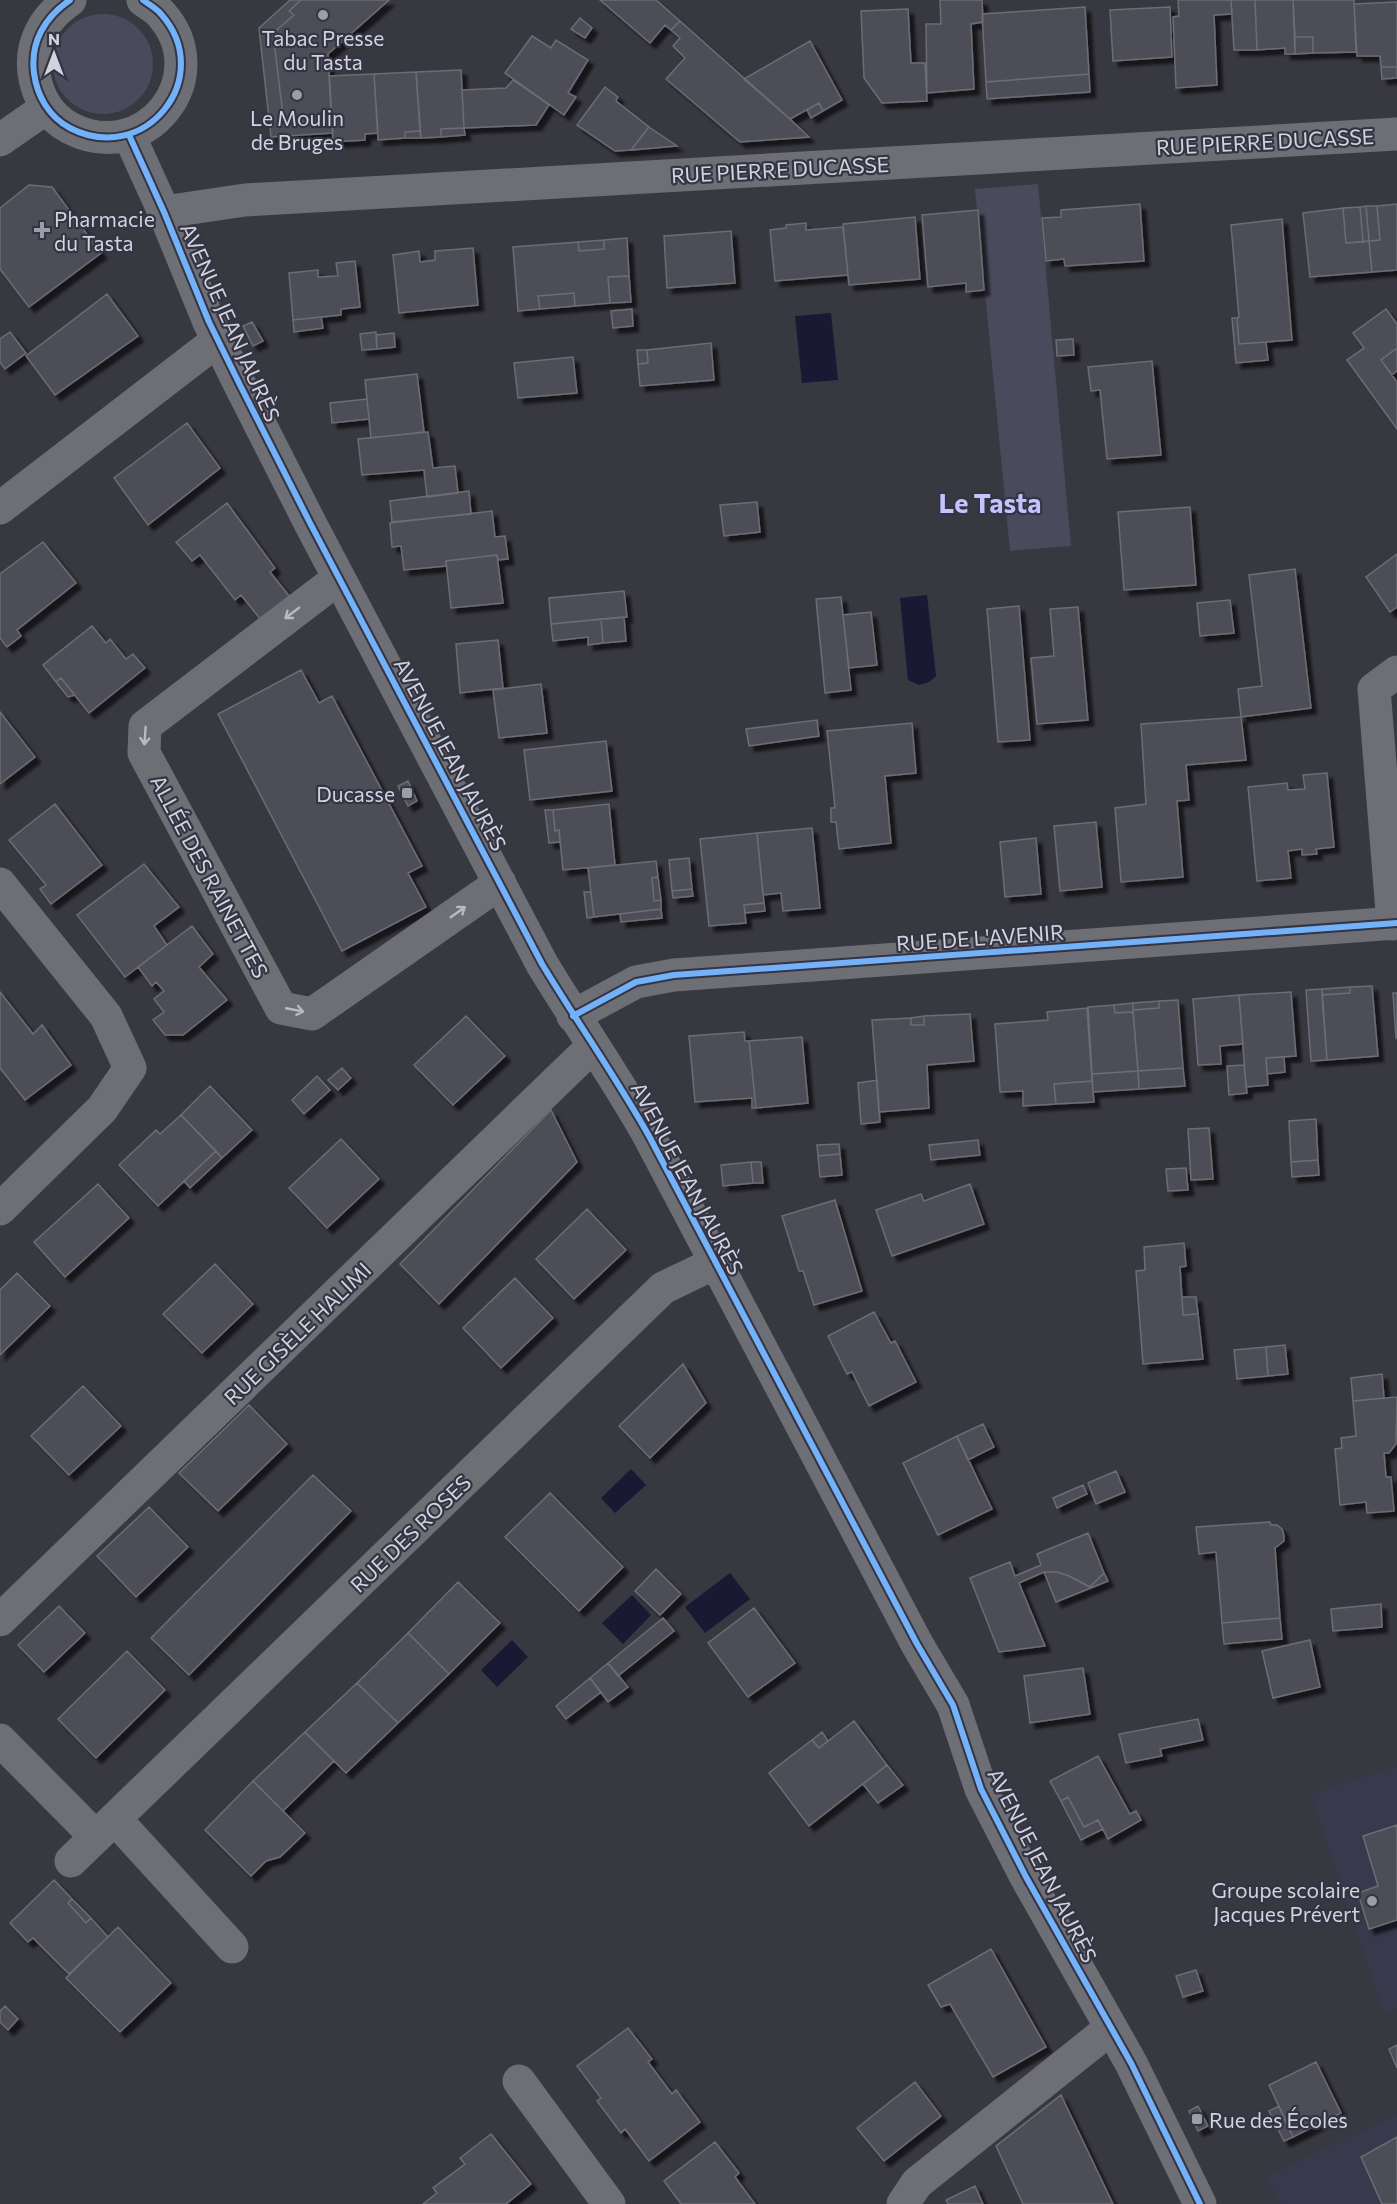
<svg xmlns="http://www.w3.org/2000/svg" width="1397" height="2204" font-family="Commissioner,sans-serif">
<defs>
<filter id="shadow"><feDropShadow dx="5.5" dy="5.5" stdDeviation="1.5" flood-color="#0009"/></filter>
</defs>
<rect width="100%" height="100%" fill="#383840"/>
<path fill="#39394d" d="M1397 1766V2008L1384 2013 1310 1794Z
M1397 2114V2204H1281L1265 2178Z"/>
<path fill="#4a4a5d" d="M53 64a50 50 0 1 1 100 0a50 50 0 1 1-100 0Z
M1038 184 1071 546 1010 551 975 189Z"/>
<path fill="#1b1834" d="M831 313 838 380 802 383 795 316Z
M927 595 936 676 929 682 919 685 908 680 900 598Z
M631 1469 646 1485 615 1513 601 1498Z
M730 1573 750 1599 705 1633 685 1607Z
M632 1595 651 1615 623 1644 602 1623Z
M512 1640 528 1657 497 1687 481 1670Z"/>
<path fill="#4e4e58" stroke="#6c6c74" stroke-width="1.5" filter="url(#shadow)" d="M290 0H301L289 11 294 15 273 33 284 123 332 120 333 133 271 137 259 28Z
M301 0H389L328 54 332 120 284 123 273 33 294 15 289 11Z
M600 0H656L680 21 671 30 665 25 650 43Z
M940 0H982L983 22 971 24 974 89 927 93 926 24H941Z
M1178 0H1231L1232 14 1214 15 1217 85 1176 88 1173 17 1179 16Z
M1231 0H1255L1257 50H1234Z
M1255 0H1293L1295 54H1285V48L1257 50Z
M1293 0H1354L1356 52 1313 53V37H1295Z
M1397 2V67H1381L1380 56H1357L1354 4Z
M1085 7 1089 74 986 82 982 14Z
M1170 7 1172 57 1113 61 1110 10Z
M908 9 911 63H925L927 101 882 103 864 78 861 11Z
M580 18 592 28 585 38 571 29Z
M680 21 790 119 809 137 740 142 666 79 685 58 673 46 680 38 671 30Z
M532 36 551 48 556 40 588 60 568 93 576 97 564 115 505 73Z
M1295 37H1313V53L1295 54Z
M810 41 842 100 823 111 819 103 790 119 744 79Z
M1381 67H1397V78L1382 79Z
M461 70 464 128 441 129V137L421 138 416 72Z
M416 72 420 131 405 132V138L378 140 374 74Z
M374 74 378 133 365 134V140L333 142 329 76Z
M1089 74 1090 92 987 99 986 82Z
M513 80 549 105 536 125 464 128 462 90 506 88Z
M605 87 618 97 616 101 649 127 631 150 615 151 577 125Z
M819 103 823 111 811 118 807 110Z
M649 127 677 146 631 150Z
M464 128 465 135 441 137V129Z
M420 131 421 138H405V132Z
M29 185 52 187 101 253 29 307 0 269V208Z
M1140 204 1144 261 1065 266 1064 259 1046 261 1042 218 1061 217V210Z
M1397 204V270L1372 272 1369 241 1380 240 1377 206Z
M1366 206 1369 241 1363 242 1360 207Z
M1366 206H1377L1380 240 1369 241Z
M1360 207 1363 242 1346 243 1343 208Z
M1343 208 1346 243 1369 241 1372 272 1310 277 1303 213Z
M978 210 984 290 966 292V283L928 287 922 215Z
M915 217 920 279 849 285 843 224Z
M1282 219 1292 340 1239 344 1237 318 1239 317 1231 225Z
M806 223V230L843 227 848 275 775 281 770 230 786 228V225Z
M731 231 735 283 667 288 664 236Z
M627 238 629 276 608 277 610 303 575 306 574 293 538 296 540 309 518 311 513 247 578 242 579 251 604 249V240Z
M604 240V249L579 251 578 242Z
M473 248 478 305 399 313 393 255 419 251 420 262 435 260V251Z
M355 261 360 307 341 309V315L293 320 289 273 318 270V277L338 276 336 263Z
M629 276 631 302 610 303 608 277Z
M574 293 575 306 540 309 538 296Z
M107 294 138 336 55 395 26 356Z
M632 309 633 326 613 328 611 311Z
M1386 309 1397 324V348L1381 360 1397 382V429L1347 360 1364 348 1353 333Z
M321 317 323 328 294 332 293 320Z
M1232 318H1237L1239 344 1266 342 1268 360 1236 363Z
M252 322 263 341 253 346 243 326Z
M10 332 26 353 5 369 0 362V339Z
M376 332 377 349 362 350 360 334Z
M394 333 395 347 377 349 376 335Z
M1073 339 1074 355 1057 356 1056 340Z
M711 343 714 380 640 386 638 364 648 363 647 350Z
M1397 348V371L1392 375 1381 360Z
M637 350H647L648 363 638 364Z
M573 357 577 393 518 398 514 363Z
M1152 361 1161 455 1107 459 1100 390 1091 391 1088 367Z
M417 374 424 432 371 438 365 380Z
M367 399 369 419 332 423 330 403Z
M187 423 220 468 148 525 114 478Z
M428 432 433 468 455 466 458 493 427 497 424 470 362 475 358 439Z
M469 491 471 514 392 522 390 501Z
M757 502 760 532 724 536 720 505Z
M227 503 275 568 270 572 290 597 261 620 241 595 235 600 200 555 192 561 176 542Z
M1190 507 1196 585 1124 590 1118 512Z
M492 511 495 537 505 536 508 559 498 560 497 555 446 561V566L404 570 401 546 392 547 390 523Z
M43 542 76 583 17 630 21 636 7 647 0 638V574Z
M1397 554V607L1390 612 1366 577Z
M497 555 503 603 451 608 446 561Z
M1295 569 1311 708 1241 717 1238 689 1262 686 1249 575Z
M624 591 627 617 551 624 549 598Z
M841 597 851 690 825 693 816 599Z
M1230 600 1234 633 1200 636 1197 603Z
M1019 606 1030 740 998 742 987 609Z
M1078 607 1088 720 1037 724 1031 658 1054 656 1050 609Z
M871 612 877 665 849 668 843 615Z
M624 617 626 641 603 643 601 619Z
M601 619 603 643 588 645V637L553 641 551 624Z
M92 626 106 643 110 639 126 659 133 654 145 668 89 713 61 678 56 682 43 665Z
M498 640 503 688 460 693 456 644Z
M301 670 319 703 332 696 422 866 408 873 426 907 342 951 218 714Z
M61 678 75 695 68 697 56 682Z
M541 684 547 733 499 738 493 690Z
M0 712 35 757 0 784Z
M1241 717 1246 760 1186 765 1189 800 1177 801 1183 877 1121 882 1115 808 1146 804 1141 724Z
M817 720 819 736 749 746 746 729Z
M912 723 916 773 885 776 891 843 839 849 836 822H831V808H835L827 731Z
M606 741 612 791 530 800 524 750Z
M1327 773 1334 847 1316 849 1317 854 1302 855V849L1288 851 1291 878 1257 881 1248 787 1287 783 1288 790 1305 789 1303 775Z
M408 781 417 801 408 806 398 786Z
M55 804 102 865 51 904 40 889 46 885 9 840Z
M609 804 615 865 563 870 559 830 555 831 553 810Z
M545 810H553L555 831 559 830 560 842 549 843Z
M1096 822 1102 887 1060 891 1054 826Z
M812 828 820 908 783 911 781 893 763 895 757 833Z
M757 833 764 903 744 905 746 923 709 926 700 839Z
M1036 838 1041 894 1005 897 1000 842Z
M689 858 692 889 672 891 669 860Z
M656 861 658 877 652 878 654 901 661 900V909L594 917 588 868Z
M144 864 179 907 154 926 167 945 125 977 77 915Z
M658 877 661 900 654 901 652 878Z
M692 889 693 896 673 898 672 891Z
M584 892H591L594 917 587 918Z
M764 903 765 911 745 913 744 905Z
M661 909 662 918 621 922 620 914Z
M192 926 213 954 199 967 227 1000 183 1035H165L153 1020 164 1012 154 999 164 991 156 982 152 986 138 967Z
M1372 986 1378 1056 1327 1060 1322 995 1350 993V987Z
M1350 987V993L1322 995V989Z
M1322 989 1327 1060 1311 1061 1306 990Z
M0 992 33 1034 42 1025 71 1065 25 1100 0 1068Z
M1291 992 1296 1056 1266 1058 1268 1085 1246 1087 1239 995Z
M1393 993H1397V1037L1396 1038Z
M1239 995 1243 1044 1220 1046 1221 1064 1198 1065 1193 999Z
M1178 1000 1183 1068 1138 1071 1133 1010 1159 1008V1001Z
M1159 1001V1008L1133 1010V1003Z
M1133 1003V1012L1115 1013 1114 1005Z
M1114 1005 1115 1013 1133 1012 1138 1071 1092 1074 1088 1007Z
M1087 1008 1092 1081 1054 1084 1056 1104 1023 1106V1091L1000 1092 995 1024 1048 1020 1047 1012Z
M970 1014 974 1061 927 1065 929 1108 879 1112 872 1020 911 1018V1025H924V1016Z
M466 1016 505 1056 453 1105 414 1065Z
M924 1016V1025H911V1018Z
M744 1032 745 1041H749L756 1108H752V1098L695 1102 689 1036Z
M802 1037 808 1103 756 1108 749 1041Z
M1284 1057 1285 1072 1267 1074 1266 1058Z
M1244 1065 1247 1093 1229 1095 1227 1066Z
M342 1068 351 1078 338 1090 328 1080Z
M1183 1068 1185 1086 1139 1089 1138 1071Z
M1138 1071 1139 1089 1093 1092 1092 1074Z
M317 1076 330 1090 304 1114 292 1100Z
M877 1080 880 1122 861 1124 858 1083Z
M1092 1081 1094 1102 1056 1104 1054 1084Z
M210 1086 252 1130 222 1158 181 1115Z
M551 1110 577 1162 439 1304 400 1264Z
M181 1115 216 1151 158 1206 119 1165 156 1130 160 1134Z
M1316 1119 1318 1160 1291 1162 1289 1121Z
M1209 1128 1213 1179 1191 1180 1188 1129Z
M341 1139 379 1179 327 1228 289 1188Z
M978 1140 980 1155 931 1160 929 1145Z
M839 1144 840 1154 818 1156 817 1145Z
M216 1151 222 1158 190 1188 184 1181Z
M840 1154 842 1175 820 1177 818 1156Z
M1318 1160 1319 1175 1292 1177 1291 1162Z
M751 1162 753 1183 723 1186 721 1165Z
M751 1162H761L763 1183H753Z
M1186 1168 1188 1190 1168 1191 1166 1169Z
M98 1184 129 1218 65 1277 34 1242Z
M970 1184 984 1224 892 1256 876 1210 921 1194 924 1201Z
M835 1200 862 1291 814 1305 803 1271H799L782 1216Z
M587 1209 626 1250 574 1299 536 1259Z
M1184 1243 1186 1266 1180 1267 1183 1315 1198 1314 1203 1359 1143 1364 1136 1271 1145 1270 1144 1247Z
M215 1264 253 1304 202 1353 163 1314Z
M17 1273 50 1306 0 1355V1290Z
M515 1278 553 1318 501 1368 463 1328Z
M1182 1297H1196L1198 1314 1183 1315Z
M874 1312 891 1343 895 1341 916 1382 869 1406 852 1372 847 1374 828 1336Z
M1285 1345 1288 1374 1268 1376 1266 1347Z
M1266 1347 1268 1376 1237 1379 1234 1350Z
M683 1364 706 1403 650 1458 619 1426Z
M1382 1374 1384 1398 1353 1401 1351 1378Z
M83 1386 121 1426 69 1475 31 1436Z
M1397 1397 1396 1444 1389 1453H1384L1386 1477H1391L1394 1511 1367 1513 1366 1502 1340 1505 1335 1449 1342 1448 1341 1438 1356 1436 1353 1401Z
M249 1405 287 1444 218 1511 179 1473Z
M983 1424 994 1447 968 1460 957 1436Z
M957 1436 992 1509 938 1535 903 1463Z
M1116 1471 1125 1492 1096 1504 1088 1483Z
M313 1475 351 1511 189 1675 151 1638Z
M1083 1485 1087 1494 1057 1508 1053 1498Z
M550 1493 623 1567 579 1611 505 1537Z
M149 1507 188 1547 136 1597 97 1556Z
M1270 1522 1271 1525H1277L1282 1529 1284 1536V1541L1275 1548 1280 1618 1222 1623 1216 1552 1199 1554 1196 1527Z
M1088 1533 1104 1573 1090 1587 1069 1576 1057 1572H1044L1019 1583 1045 1646 999 1652 970 1578 1010 1562 1015 1576 1041 1565 1037 1554Z
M656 1569 681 1594 660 1615 635 1591Z
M1044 1572H1057L1069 1576 1090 1587 1104 1573 1108 1581 1056 1602Z
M458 1582 500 1623 449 1674 408 1633Z
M1381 1604 1382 1627 1333 1631 1331 1609Z
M59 1606 85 1633 44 1672 18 1645Z
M754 1608 795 1663 748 1697 708 1643Z
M663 1618 674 1631 618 1676 608 1663Z
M1280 1618 1282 1639 1224 1644 1222 1623Z
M408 1633 449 1674 398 1723 357 1683Z
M1310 1640 1320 1687 1273 1698 1262 1651Z
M127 1651 165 1690 96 1758 58 1719Z
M608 1663 628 1687 608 1702 590 1678Z
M1083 1668 1090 1714 1030 1723 1024 1676Z
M590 1678 601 1692 566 1719 556 1706Z
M357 1683 398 1723 346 1773 305 1732Z
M1198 1719 1203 1740 1160 1749 1162 1756 1126 1763 1119 1734Z
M854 1721 887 1765 809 1826 769 1773 812 1740 819 1748Z
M305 1732 334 1761 283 1811 253 1781Z
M822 1732 828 1741 819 1748 812 1740Z
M1098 1756 1130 1814 1136 1811 1141 1820 1108 1839 1098 1820 1084 1827 1068 1797 1061 1801 1050 1781Z
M887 1765 903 1785 878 1803 863 1784Z
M253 1781 305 1833 280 1857 266 1861 251 1876 205 1830Z
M1068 1797 1084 1827 1098 1820 1103 1829 1081 1840 1061 1801Z
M1397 1825V1920L1369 1929 1358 1893 1378 1886 1363 1836Z
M54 1880 72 1899 68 1903 86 1923 91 1918 108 1937 69 1974 33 1938 28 1942 10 1923Z
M72 1899 91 1918 86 1923 68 1903Z
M118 1927 171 1983 120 2032 66 1978Z
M991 1949 1046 2047 993 2077 950 2004 941 2007 928 1985Z
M1196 1970 1203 1991 1183 1997 1176 1976Z
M5 2006 18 2019 8 2030 0 2022V2011Z
M628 2028 652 2059 648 2062 672 2094 676 2090 700 2122 649 2161 625 2129 621 2133 597 2101 601 2098 577 2066Z
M1397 2045V2068L1389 2049Z
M1316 2062 1341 2113 1293 2137 1269 2085Z
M915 2082 941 2116 884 2161 857 2128Z
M1061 2095 1113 2204H1023L996 2146Z
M1198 2106 1208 2126 1198 2131 1189 2111Z
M1279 2106 1293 2137 1284 2141 1269 2111Z
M491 2134 531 2184 506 2204H423L437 2193 433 2188 465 2164 460 2158Z
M1397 2137V2204H1382L1361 2157Z
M715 2142 739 2173 735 2177 755 2204H681L664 2181Z
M975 2186 983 2204H948L946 2200Z"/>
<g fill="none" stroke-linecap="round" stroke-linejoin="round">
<path stroke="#6e6e75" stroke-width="33" d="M70 0C45 17 30 42 34 73 37 96 49 117 70 128 145 167 217 77 161 14 156 8 148 4 143 0
M129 135 164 212 209 322 240 385 310 523 542 964C577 1022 616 1077 649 1136L917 1644 953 1705 981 1789 1026 1877 1131 2063 1200 2204
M0 140 46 108
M164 212 245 200 1397 134
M0 508 218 340
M339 578 145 726 144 753 281 1008 312 1014 500 883
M0 884 106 1016 130 1068 102 1109 0 1209
M1393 924 1374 689 1397 672
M573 1016 636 982 674 975 1397 923
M0 1620 593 1046
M0 1740 96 1837
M116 1820 232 1947
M71 1861 663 1288 715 1263
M519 2081 609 2204
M903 2204 917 2183 1111 2028"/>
<defs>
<path id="cycleway" d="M70 0C45 17 30 42 34 73 37 96 49 117 70 128 145 167 217 77 161 14 156 8 148 4 143 0
M129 135 164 212 209 322 240 385 310 523 542 964C577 1022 616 1077 649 1136L917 1644 953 1705 981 1789 1026 1877 1131 2063 1200 2204
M573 1016 636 982 674 975 1397 923"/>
</defs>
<use href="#cycleway" stroke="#343444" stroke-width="10"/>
<use href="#cycleway" stroke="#73b2f8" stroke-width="6"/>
</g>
<defs><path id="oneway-shaft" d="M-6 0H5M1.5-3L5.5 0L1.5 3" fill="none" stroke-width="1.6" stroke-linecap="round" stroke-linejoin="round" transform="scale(1.5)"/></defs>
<g stroke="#b9bac3">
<use href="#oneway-shaft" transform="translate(292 613) rotate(143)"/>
<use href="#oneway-shaft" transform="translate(145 736) rotate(94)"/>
<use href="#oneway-shaft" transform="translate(458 912) rotate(-35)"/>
<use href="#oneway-shaft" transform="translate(295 1010) rotate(11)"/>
</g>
<g fill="#9c9da6" stroke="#343444" stroke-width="2">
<circle cx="323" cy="15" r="6"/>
<circle cx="297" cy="95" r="6"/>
<path d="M39 221h6v6h6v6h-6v6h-6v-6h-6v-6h6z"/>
<rect x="401" y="787" width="12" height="12" rx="3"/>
<circle cx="1372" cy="1901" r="6"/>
<rect x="1191" y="2113" width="12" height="12" rx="3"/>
</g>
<g text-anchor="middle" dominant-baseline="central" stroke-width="4.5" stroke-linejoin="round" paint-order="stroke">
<g font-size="21" fill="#d2d3dd" stroke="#343444">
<text x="323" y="37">Tabac Presse<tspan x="323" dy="24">du Tasta</tspan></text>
<text x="297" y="117">Le Moulin<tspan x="297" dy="24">de Bruges</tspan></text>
<text x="54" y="218" text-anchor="start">Pharmacie<tspan x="54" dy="24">du Tasta</tspan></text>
<text x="395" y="793" text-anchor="end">Ducasse</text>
<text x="1360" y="1889" text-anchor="end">Groupe scolaire<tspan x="1360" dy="24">Jacques Prévert</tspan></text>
<text x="1209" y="2119" text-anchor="start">Rue des Écoles</text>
</g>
<g font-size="21" fill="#d2d3dd" stroke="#343444">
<text transform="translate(1265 141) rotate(-3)">RUE PIERRE DUCASSE</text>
<text transform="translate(780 169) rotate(-3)">RUE PIERRE DUCASSE</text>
<text transform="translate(231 322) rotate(66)">AVENUE JEAN JAURÈS</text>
<text transform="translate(451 754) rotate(62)">AVENUE JEAN JAURÈS</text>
<text transform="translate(210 876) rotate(62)">ALLÉE DES RAINETTES</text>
<text transform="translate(980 937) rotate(-4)">RUE DE L'AVENIR</text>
<text transform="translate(688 1178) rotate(62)">AVENUE JEAN JAURÈS</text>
<text transform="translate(297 1333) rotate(-44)">RUE GISÈLE HALIMI</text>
<text transform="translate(410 1533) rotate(-44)">RUE DES ROSES</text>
<text transform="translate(1043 1865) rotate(63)">AVENUE JEAN JAURÈS</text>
</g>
<g font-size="27" font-weight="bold" fill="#c4c4fd" stroke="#343444">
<text x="990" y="502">Le Tasta</text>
</g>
</g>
<g transform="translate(54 54)" stroke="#343444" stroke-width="4.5" paint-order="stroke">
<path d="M0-4.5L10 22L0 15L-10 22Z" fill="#d2d3dd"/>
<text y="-9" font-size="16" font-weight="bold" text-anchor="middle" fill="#d2d3dd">N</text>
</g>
</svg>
